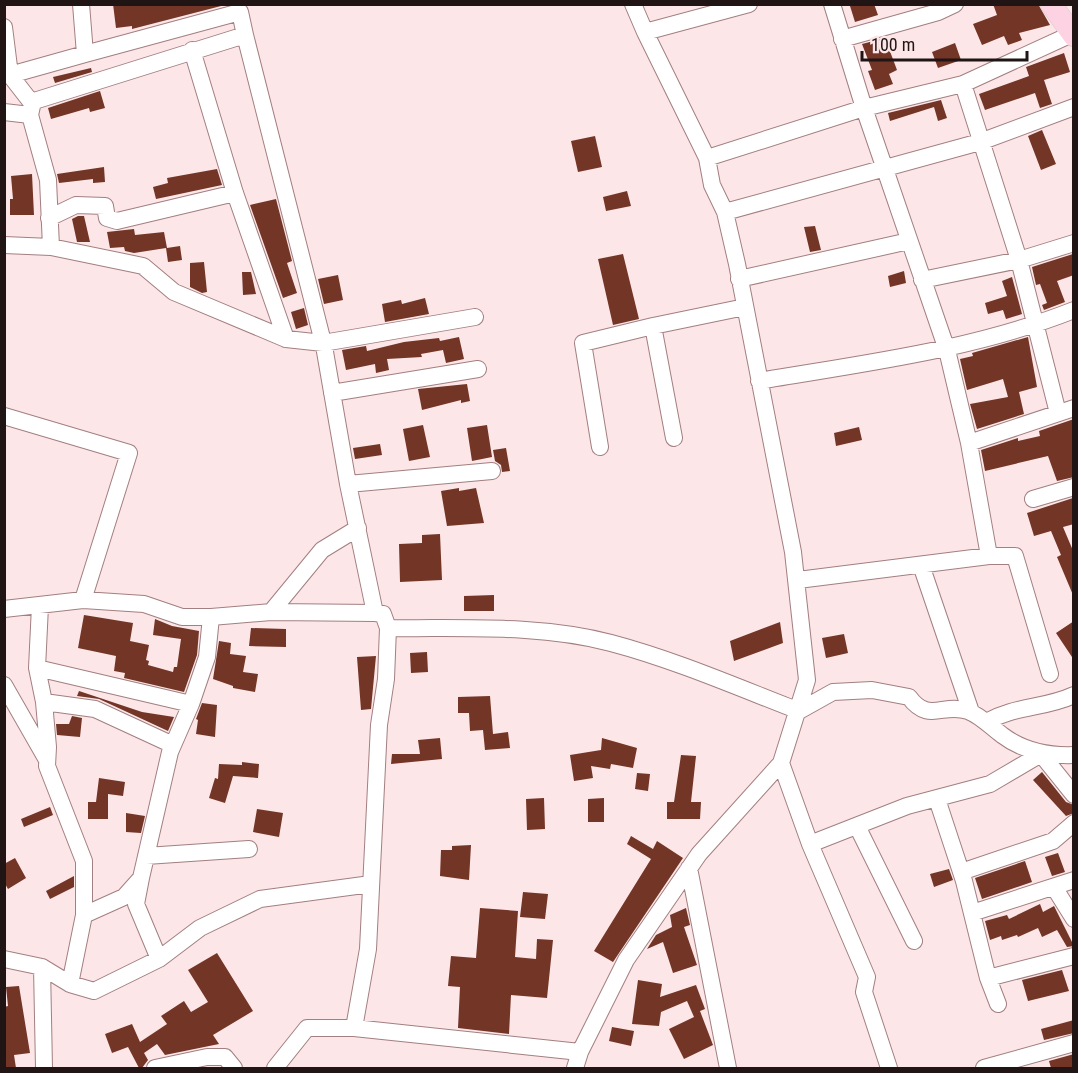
<svg xmlns="http://www.w3.org/2000/svg" width="1078" height="1073" font-family="'Roboto Condensed',sans-serif">
<rect width="100%" height="100%" fill="#fde6e7"/>
<path fill="#733526" d="M113 4H225V5L132 29V26L116 28Z
M855 4H874L878 15 855 22 850 6Z
M993 4H1038L1050 25 1019 33 1022 40 1008 45 1004 36 982 45 973 24 997 15Z
M885 38 897 70 889 74 893 84 875 90 868 71 872 70 862 44Z
M955 43 961 60 938 68 932 52Z
M1064 53 1070 72 1044 80 1052 104 1040 108 1035 93 985 110 979 94 1029 76 1026 67Z
M91 68 92 72 55 83 53 77Z
M100 91 105 108 90 112 89 108 51 119 48 108Z
M941 100 947 118 938 121 934 107 890 121 888 113Z
M1042 130 1056 164 1041 170 1028 136Z
M595 136 602 167 578 172 571 141Z
M104 167 105 182 93 183V179L59 183 57 174Z
M217 169 222 185 156 199 153 187 168 183 167 178Z
M32 174 34 215H10V199H13L11 176Z
M627 191 631 206 606 211 603 197Z
M276 199 292 261 287 263 297 293 283 298 250 205Z
M78 216H84L90 242H77L72 219Z
M815 226 821 250 810 252 804 227Z
M134 229 135 235 164 232 167 248 180 246 182 260 168 262 166 248 134 253 125 251 124 247 110 248 107 232Z
M623 254 639 319 613 325 598 259Z
M1073 254 1074 275 1057 281 1065 302 1044 310 1042 305 1047 303 1040 284 1036 285 1032 267Z
M204 262 207 292 202 293 190 287V263Z
M904 271 906 283 890 287 888 276Z
M242 272H251L256 294 243 295Z
M338 275 343 300 324 304 318 279Z
M1012 277 1022 314 1006 319 1003 310 988 314 985 303 1007 296 1002 281Z
M425 298 429 314 385 322 382 304 401 300 402 304Z
M304 308 308 325 296 329 291 312Z
M459 337 464 359 446 363 443 350 421 354 422 357 387 359 389 370 376 373 375 364 346 370 342 350 366 346 367 351 404 342 439 338 440 341Z
M1028 337 1037 387 1019 392 1024 414 977 429 970 404 1008 397 1003 379 967 390 960 359 973 356 972 353Z
M467 384 470 401 461 403V400L422 410 418 389Z
M1074 419V477L1057 481 1048 456 985 471 981 450 1018 438V441L1040 436 1039 431Z
M423 425 430 457 409 461 403 429Z
M487 425 492 457 472 461 467 428Z
M859 427 862 440 836 446 834 433Z
M380 444 382 455 355 459 353 448Z
M506 448 510 471 502 472 501 465 495 461 493 450Z
M459 488V491L476 488 484 523 447 526 441 491Z
M1073 498 1074 524 1063 527 1074 553 1073 595 1057 557 1061 555 1051 531 1034 536 1027 513Z
M440 534 442 580 400 582 399 544 422 543V535Z
M494 595V611H464V596Z
M84 615 133 623 130 641 149 645 146 660 149 661 148 665 173 672 174 667H177L181 639 153 635 155 619 172 626 199 631 197 655 184 692 124 678 125 673 114 671 116 656 78 648Z
M1074 621V660L1056 633Z
M780 622 783 643 734 661 730 641Z
M251 628 286 629V647L249 646Z
M844 634 848 653 826 658 822 638Z
M219 641 231 643 230 654 246 656 243 672 258 674 255 692 233 688V686L213 679Z
M427 652 428 672 411 673 410 653Z
M376 656 371 709 361 710 357 657Z
M79 691 142 712 174 717 168 731 99 699 77 696Z
M490 696 493 734 508 732 510 748 485 750 483 730 470 731 469 713H458V697Z
M202 703 217 705 215 737 196 734 198 720 196 719Z
M72 716 82 718 80 737 57 735 56 724H69Z
M440 738 442 759 391 764 392 754H420L418 740Z
M602 738 637 748 633 768 611 764 610 769 591 766 593 778 574 781 570 755 601 750Z
M681 755 696 756 691 802H701L700 819H667V802H674Z
M242 762 259 764 258 778 233 776 225 803 209 798 215 778 218 779 219 764 242 765Z
M1042 772 1066 802 1074 805V813L1066 816 1033 780Z
M637 773 650 774 648 791 635 789Z
M99 778 125 782 123 796 108 794V819H88V802H96Z
M544 798 545 829 527 830 526 799Z
M604 798V822H588V799Z
M50 807 53 815 24 827 21 819Z
M257 809 283 813 279 837 253 832Z
M126 813 145 816 141 833 126 832Z
M631 836 653 849 657 841 683 858 613 962 594 951 651 859 627 844Z
M471 845 469 880 440 876 441 850H452V846Z
M1058 853 1065 872 1052 876 1045 857Z
M15 858 26 878 8 889 4 882V864Z
M1025 861 1032 882 982 899 975 878Z
M949 869 953 880 934 887 930 874Z
M74 876V887L50 899 46 891Z
M523 892 548 894 545 919 520 917Z
M1040 904 1043 912 1054 906 1074 946 1067 947 1057 930 1042 937 1038 928 1018 937 1017 935 1002 940 1001 936 990 940 985 921 1007 915 1009 919Z
M480 908 518 911 515 957 536 959 537 939 553 940 547 998 511 995 509 1034 458 1028 460 987 448 986 451 956 476 958Z
M686 908 690 925 684 927 697 965 673 973 663 942 647 949 656 935 672 927 670 915Z
M217 953 253 1011 213 1035 219 1044 165 1055 157 1044 144 1053 148 1060 142 1068H139L128 1047 112 1053 105 1034 132 1024 140 1042 167 1024 161 1016 184 1001 191 1012 208 1002 188 970Z
M1062 970 1069 991 1028 1001 1022 980Z
M638 980 662 984 660 997 696 985 705 1009 700 1011 713 1045 684 1059 669 1029 694 1017 687 1001 661 1012 659 1026 632 1024Z
M19 986 30 1053 14 1055 16 1068H4V1007L8 1006 6 987Z
M1074 1020V1033L1044 1040 1041 1029Z
M612 1027 634 1031 631 1046 609 1041Z
M1074 1054V1068H1051L1049 1061Z"/>
<g fill="none" stroke-linecap="round" stroke-linejoin="round">
<defs>
<path id="minor" d="M633 4 645 32
M832 4 864 108 947 350 969 443 1074 408
M4 27 10 75 31 102 245 35 324 346 348 484 375 613
M842 39 938 12 955 4
M192 50 235 193 286 339 323 343 475 317
M85 54 240 12 245 35
M10 75 85 54 81 4
M963 84 1019 260 1058 413
M4 112 30 115 32 106
M30 115 48 180 51 247
M707 158 645 32 749 4
M725 212 980 142 1074 107
M49 218 76 205 105 206 107 218 117 221 235 193
M4 245 51 247 143 266 174 292 286 339
M739 279 909 241
M922 280 1019 260 1074 243
M759 381C865 363 973 350 1074 310
M332 393 478 369
M4 416 129 453 83 600
M674 438 653 326 745 307
M969 443 989 556
M600 447 583 343 653 326
M348 484 492 471
M1033 499 1074 487
M921 565 971 712
M798 580 989 556H1015L1050 674
M40 606 37 668 44 702 48 747 47 766 84 861V915
M4 609 83 600 144 604 182 617H211L271 612 375 613 383 614 388 628C461 629 539 624 611 643 675 660 737 687 799 711L833 692 872 690 909 697C929 724 943 702 968 711 981 716 991 727 1002 735 1023 751 1049 756 1074 755
M271 612 322 550 358 528
M388 628 386 679 379 725 368 949 354 1028 580 1052
M37 668 191 704
M4 685 47 760
M44 702 95 709 173 745
M986 722C1016 705 1044 709 1074 695
M781 763 810 844 867 977 864 992 889 1068
M937 799 964 881 988 978
M857 826 914 941
M810 844 907 806 990 784 1041 754 1074 795
M146 856 249 849
M689 868 728 1068
M961 872 1053 841 1074 823
M141 878 136 904 159 959
M1054 887 1074 919
M972 913 1074 880
M4 959 42 967 44 1068
M42 967 70 984 94 991 159 959 200 928 260 899 371 884
M70 984 84 915 124 897 141 878 170 752 191 704 207 657 211 617
M998 1004 988 978 1074 956
M155 1068 207 1057H225L234 1068
M275 1068 307 1028H354
M575 1068 580 1052 626 960 699 854 781 763 807 680 793 552 737 264 725 212 712 185 707 158 864 108 963 84 1074 33
M984 1068 1074 1043"/>
<path id="major" d="M1051 4 1074 36"/>
</defs>
<use href="#minor" stroke="#a27f81" stroke-width="18"/>
<use href="#major" stroke="#cecbcc" stroke-width="22"/>
<use href="#minor" stroke="#fff" stroke-width="16"/>
<use href="#major" stroke="#fdd3e3" stroke-width="21"/>
</g>
<rect width="1078" height="1073" fill="none" stroke="#211415" stroke-width="12"/>
<path d="M862 51v9h165v-9" fill="none" stroke="#211415" stroke-width="3"/>
<text x="871" y="51" font-size="18" fill="#211415" stroke="#fde6e7" stroke-width="4.5" paint-order="stroke">100 m</text>
</svg>
